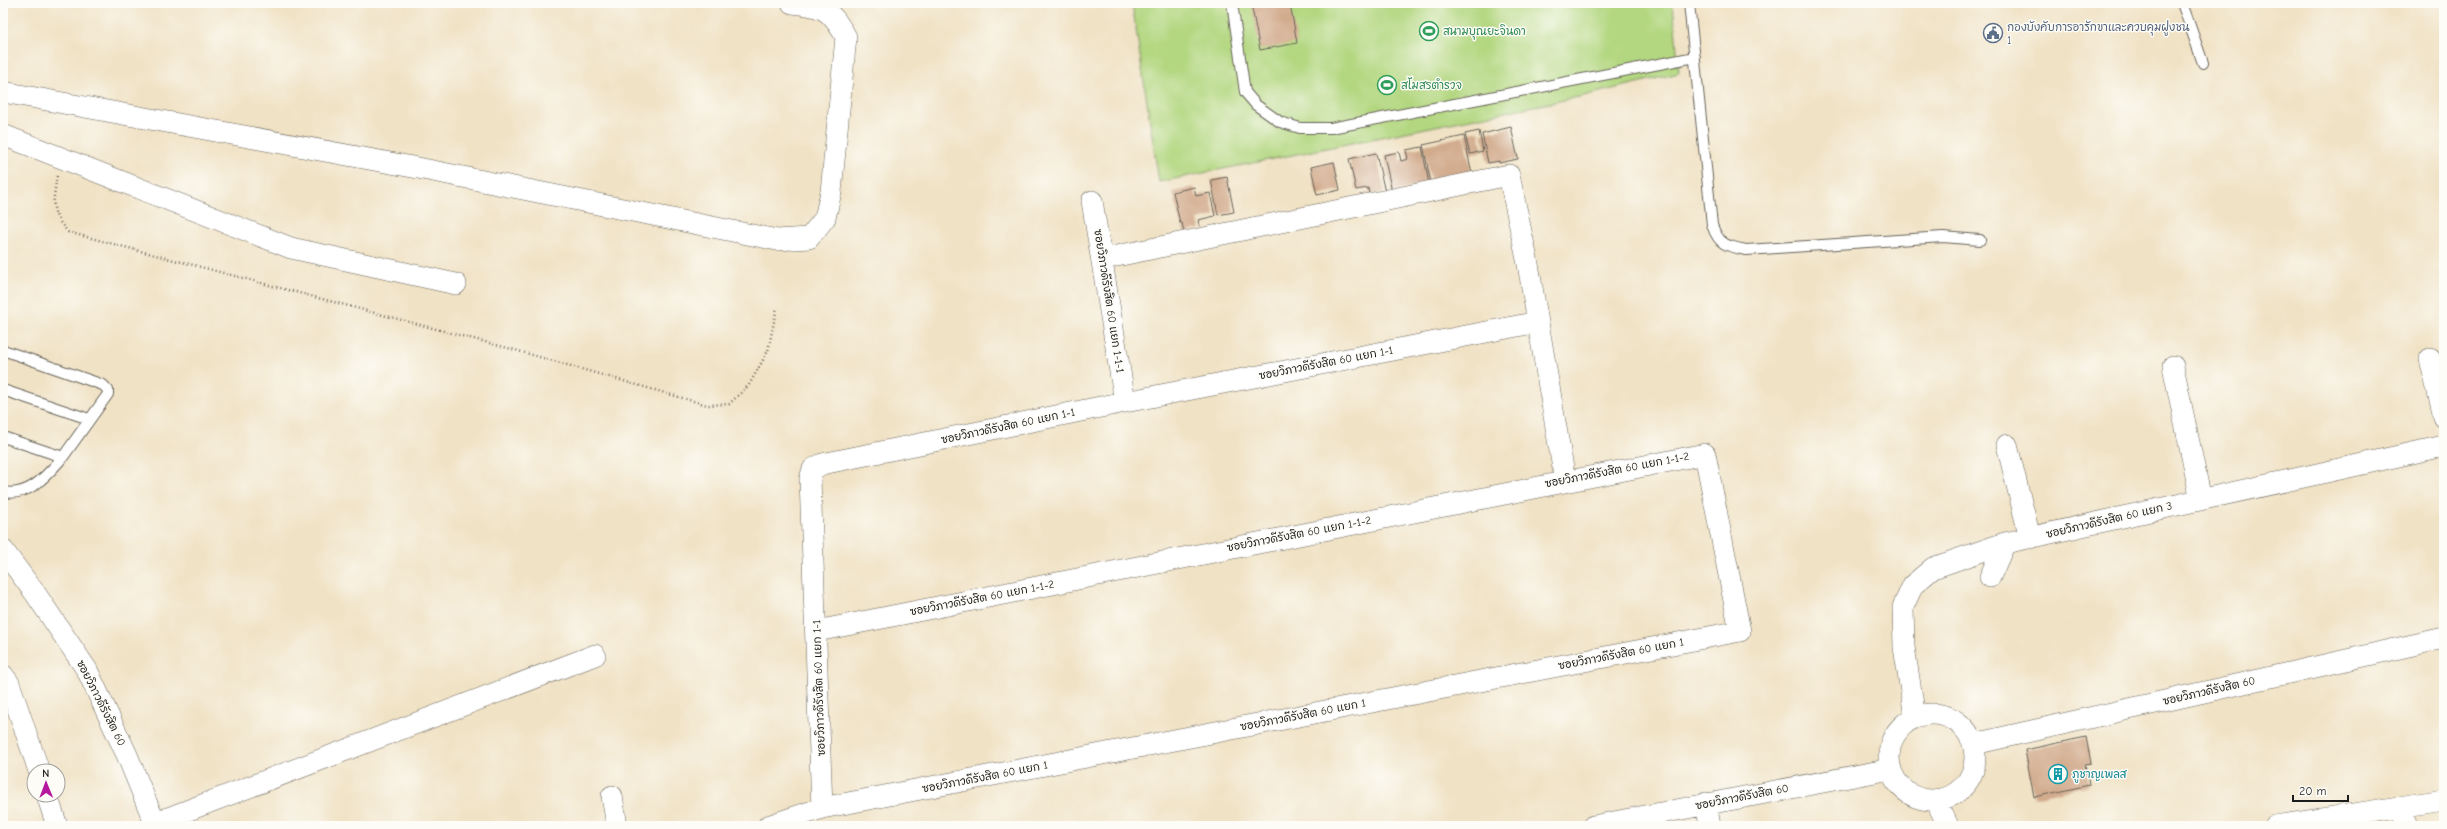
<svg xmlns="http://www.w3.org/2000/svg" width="2447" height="829" font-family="'Comic Neue','Playpen Sans Thai',sans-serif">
<rect width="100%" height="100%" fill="#fdfcf7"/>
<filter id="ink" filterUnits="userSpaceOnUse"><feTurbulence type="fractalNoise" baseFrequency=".025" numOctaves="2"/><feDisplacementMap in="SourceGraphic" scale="8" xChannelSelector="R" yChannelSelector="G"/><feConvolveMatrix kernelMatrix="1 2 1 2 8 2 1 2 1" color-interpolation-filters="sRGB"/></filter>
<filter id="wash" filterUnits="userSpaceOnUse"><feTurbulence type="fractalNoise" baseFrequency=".012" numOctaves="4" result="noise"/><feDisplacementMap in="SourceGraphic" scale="16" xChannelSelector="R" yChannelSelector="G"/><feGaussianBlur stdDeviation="0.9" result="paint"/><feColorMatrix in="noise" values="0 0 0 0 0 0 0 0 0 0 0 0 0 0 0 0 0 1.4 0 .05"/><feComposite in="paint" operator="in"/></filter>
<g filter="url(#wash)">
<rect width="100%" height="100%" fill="#f0e2c5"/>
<path fill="#b3d780" stroke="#687a4e" d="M1132 3H1673L1679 73 1579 97 1159 182Z"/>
<g id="blocks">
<path fill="#d2ab8d" d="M1251 3H1290L1297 43 1260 50Z
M1511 127 1518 159 1499 163V161L1488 163 1482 134Z
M1479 131 1483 151 1470 154 1465 134Z
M1464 136 1472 174 1431 183 1423 145Z
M1422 147 1429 184 1392 192 1384 155 1399 152 1401 161 1408 159 1406 150Z
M1376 153 1385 192 1369 195 1368 188 1356 190 1349 159Z
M1334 162 1340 190 1317 195 1311 167Z
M1227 177 1234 212 1218 215 1211 180Z
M1194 187 1196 196 1210 193 1215 216 1198 220 1200 229 1184 232 1182 223H1180L1173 192Z
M2086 737 2091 763 2085 764 2089 785 2034 797 2025 750Z"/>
</g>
</g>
<g filter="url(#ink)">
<use href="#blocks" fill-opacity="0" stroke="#666157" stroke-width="1"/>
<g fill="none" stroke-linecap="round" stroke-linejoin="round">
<defs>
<path id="service" d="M1232 3 1245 92 1256 105 1280 122 1300 128H1331L1695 57
M1689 3 1712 225C1719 245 1726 246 1746 250L1943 237 1980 240
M2182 3 2203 63
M3 350 103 385 108 390V394L63 457 3 437
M3 390 89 419
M3 492C30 497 47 475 63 457"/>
<path id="minor" d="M3 92 418 168 777 240 809 238 825 218 831 192 846 37C830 9 824 6 792 3
M3 135 291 248 456 284
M1092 201 1125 402
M1102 259 1509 175 1528 264 1565 480
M2430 359 2444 417
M2173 366 2201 500
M2007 445 2030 538
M3 550 35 593 87 670 127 755 156 826
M1990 577 2005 543
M3 675 9 683 39 771
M1889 757a43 43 0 1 1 86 0a43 43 0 1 1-86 0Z
M1915 717 1904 647 1903 607 1913 585 1933 568 2005 543 2444 446
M1974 744 2444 638
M47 795 57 826
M612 796 617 826
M1936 800 1948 826
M1706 803 1710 826
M2403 807 2407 826
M822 808 810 479 813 469 822 464 1125 402 1538 322
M155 823 595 655
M768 826 822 808 1740 631 1705 454 817 631
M1593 826 1891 769
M2275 826 2444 800"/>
</defs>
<use href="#service" stroke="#666157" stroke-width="12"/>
<use href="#minor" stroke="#666157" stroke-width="22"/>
<path stroke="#666157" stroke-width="2.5" stroke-dasharray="1 3" stroke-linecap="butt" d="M57 176C53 203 49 211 68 232L508 348 707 405 729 404 749 385 768 351 777 307"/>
<use href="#service" stroke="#fff" stroke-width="10"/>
<use href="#minor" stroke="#fff" stroke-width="21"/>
</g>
</g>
<defs>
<symbol id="stadium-ring" viewBox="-11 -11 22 22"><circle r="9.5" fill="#fdfcf7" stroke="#2e9e5b" stroke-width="1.5"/><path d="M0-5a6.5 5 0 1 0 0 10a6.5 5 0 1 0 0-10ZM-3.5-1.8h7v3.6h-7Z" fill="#2e9e5b"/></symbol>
<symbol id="civic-ring" viewBox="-11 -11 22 22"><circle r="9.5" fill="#fdfcf7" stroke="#5c6f8a" stroke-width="1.5"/><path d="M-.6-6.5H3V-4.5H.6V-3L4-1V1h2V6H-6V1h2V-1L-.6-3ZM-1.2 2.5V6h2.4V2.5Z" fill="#5c6f8a"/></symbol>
<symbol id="building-ring" viewBox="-11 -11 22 22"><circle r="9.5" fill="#fdfcf7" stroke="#0f9aa8" stroke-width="1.5"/><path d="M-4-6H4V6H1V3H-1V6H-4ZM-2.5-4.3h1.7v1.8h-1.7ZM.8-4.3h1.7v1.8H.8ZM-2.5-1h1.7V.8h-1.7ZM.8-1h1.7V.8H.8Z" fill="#0f9aa8"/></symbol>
</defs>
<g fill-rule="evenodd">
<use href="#stadium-ring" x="1418" y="20" width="22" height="22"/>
<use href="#civic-ring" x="1982" y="22" width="22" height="22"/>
<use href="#stadium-ring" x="1376" y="74" width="22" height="22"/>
<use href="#building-ring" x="2047" y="763" width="22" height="22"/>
</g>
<g text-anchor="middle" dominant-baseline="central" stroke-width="3" stroke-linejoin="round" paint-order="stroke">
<g font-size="11" fill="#4e5e75" stroke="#fdfcf7" text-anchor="start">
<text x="2007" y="27">กองบังคับการอารักขาและควบคุมฝูงชน<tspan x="2007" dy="13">1</tspan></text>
</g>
<g font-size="11" fill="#27864d" stroke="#fdfcf7" text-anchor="start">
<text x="1443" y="31">สนามบุณยะจินดา</text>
<text x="1401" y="85">สโมสรตำรวจ</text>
</g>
<g font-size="11" fill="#1c1c1c" stroke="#fdfcf7">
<text transform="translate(1109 301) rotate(81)">ซอยวิภาวดีรังสิต 60 แยก 1-1-1</text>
<text transform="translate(1326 363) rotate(-11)">ซอยวิภาวดีรังสิต 60 แยก 1-1</text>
<text transform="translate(1008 426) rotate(-12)">ซอยวิภาวดีรังสิต 60 แยก 1-1</text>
<text transform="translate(1617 470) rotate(-11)">ซอยวิภาวดีรังสิต 60 แยก 1-1-2</text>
<text transform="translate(2109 520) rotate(-13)">ซอยวิภาวดีรังสิต 60 แยก 3</text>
<text transform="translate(1299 534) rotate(-11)">ซอยวิภาวดีรังสิต 60 แยก 1-1-2</text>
<text transform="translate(982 598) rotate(-11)">ซอยวิภาวดีรังสิต 60 แยก 1-1-2</text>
<text transform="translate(1621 654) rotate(-11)">ซอยวิภาวดีรังสิต 60 แยก 1</text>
<text transform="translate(819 688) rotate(-92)">ซอยวิภาวดีรังสิต 60 แยก 1-1</text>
<text transform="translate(2209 691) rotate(-13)">ซอยวิภาวดีรังสิต 60</text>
<text transform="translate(101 703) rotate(63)">ซอยวิภาวดีรังสิต 60</text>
<text transform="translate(1303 715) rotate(-11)">ซอยวิภาวดีรังสิต 60 แยก 1</text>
<text transform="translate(985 777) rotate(-11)">ซอยวิภาวดีรังสิต 60 แยก 1</text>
<text transform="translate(1742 797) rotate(-11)">ซอยวิภาวดีรังสิต 60</text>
</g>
<g font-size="11" fill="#0d838f" stroke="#fdfcf7" text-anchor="start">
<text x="2072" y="774">ภูชาญเพลส</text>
</g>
</g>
<rect width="2447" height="829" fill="none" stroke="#fdfcf7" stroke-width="16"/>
<g transform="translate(46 783) rotate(359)"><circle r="19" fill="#fdfcf7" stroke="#a3a29f"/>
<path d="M0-3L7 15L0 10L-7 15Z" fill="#b5179e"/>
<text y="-6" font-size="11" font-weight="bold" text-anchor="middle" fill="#1c1c1c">N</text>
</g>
<path d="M2293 795v6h55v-6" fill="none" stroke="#1c1c1c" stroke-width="2"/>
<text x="2299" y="795" font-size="12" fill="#1c1c1c" stroke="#fdfcf7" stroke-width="3" paint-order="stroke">20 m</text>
</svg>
